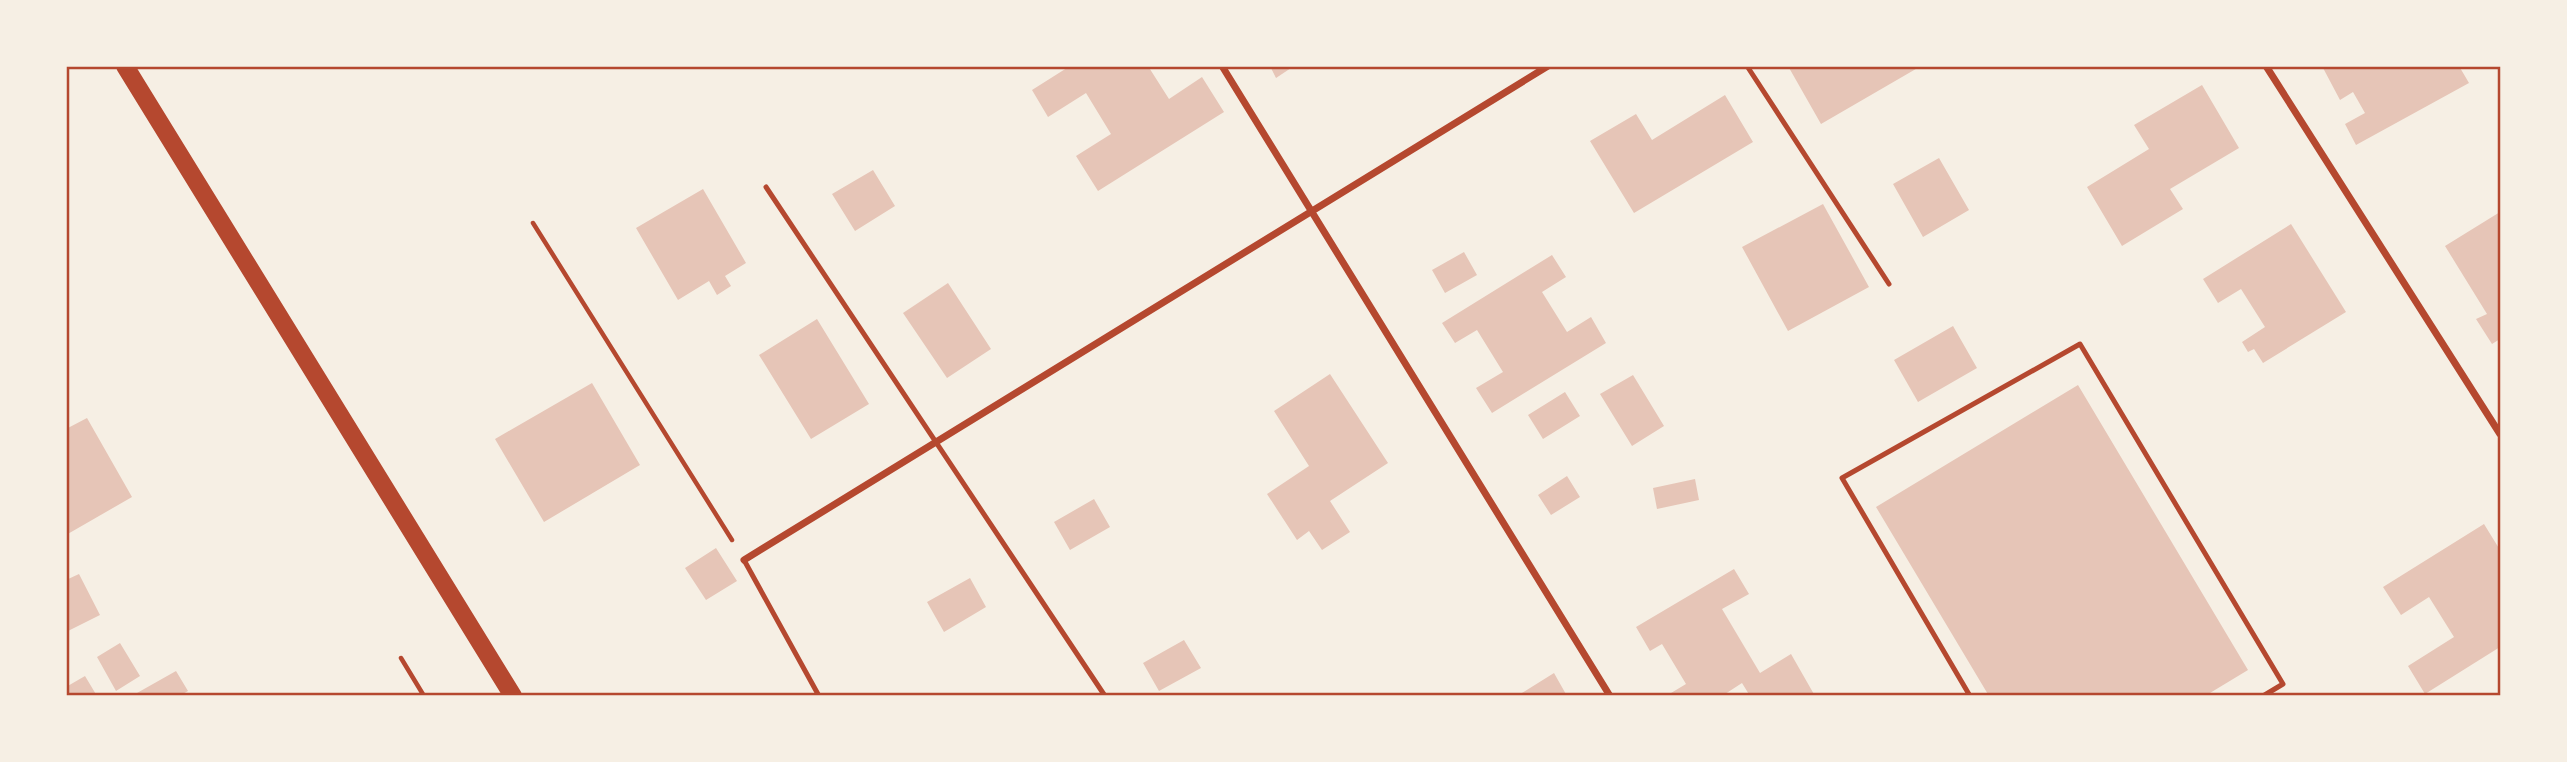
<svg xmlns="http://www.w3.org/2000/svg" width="2567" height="762" font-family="'Fira Sans Condensed',sans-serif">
<rect width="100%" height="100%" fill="#f6efe4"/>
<path fill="#e6c5b7" d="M1070 66H1148L1169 99 1202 77 1224 112 1098 191 1076 156 1111 134 1086 93 1048 117 1032 90Z
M1270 66H1294L1276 78Z
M1788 66H1921L1821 124Z
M2322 66H2427L2428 68 2459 66 2469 83 2356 145 2345 124 2365 113 2353 92 2340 100Z
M2202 85 2239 148 2170 189 2183 209 2122 246 2087 187 2149 149 2134 125Z
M1725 95 1753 142 1634 213 1590 141 1636 114 1652 140Z
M1939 158 1969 210 1923 237 1893 184Z
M873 170 895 206 855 231 832 194Z
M703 189 746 263 725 276 731 286 717 295 709 281 678 300 636 228Z
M1823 204 1869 287 1788 331 1742 247Z
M2500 212V339L2492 344 2476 319 2487 314 2445 246Z
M2291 224 2346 312 2263 363 2254 349 2248 352 2242 342 2265 327 2241 289 2218 303 2203 279Z
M1464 252 1477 275 1445 293 1432 270Z
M1552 255 1566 277 1542 292 1567 332 1591 317 1606 343 1492 413 1476 388 1503 372 1477 330 1455 343 1442 323Z
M948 283 991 349 947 378 903 313Z
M817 319 869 404 811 439 759 355Z
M1953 326 1977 368 1918 402 1894 360Z
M1330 374 1388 463 1330 501 1350 532 1322 550 1309 531 1297 540 1267 494 1309 466 1274 411Z
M1633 375 1664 426 1632 446 1600 394Z
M592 383 640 465 544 522 495 439Z
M2078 385 2248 670 2205 696H1989L1876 507Z
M1565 392 1580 416 1543 439 1528 415Z
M87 418 132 497 66 535V429Z
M1567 476 1580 497 1551 515 1538 495Z
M1695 479 1699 500 1657 509 1653 488Z
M1094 499 1110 527 1070 550 1054 522Z
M2484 524 2500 550V647L2425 694 2408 666 2454 637 2429 597 2401 615 2383 587Z
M716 548 737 581 706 600 685 568Z
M1734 569 1749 594 1722 609 1760 673 1791 654 1815 696H1750L1742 683 1722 696H1673L1671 693 1686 684 1662 644 1650 651 1636 627Z
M79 574 100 615 66 632V580Z
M970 578 986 607 944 632 927 602Z
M1184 640 1201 668 1159 691 1143 663Z
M120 643 140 676 116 691 97 657Z
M176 671 188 691 179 696H139L137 693Z
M1554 673 1567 696H1517Z
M85 676 97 696H66V687Z"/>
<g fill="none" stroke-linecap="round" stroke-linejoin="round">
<path stroke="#b5482f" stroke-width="4.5" d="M533 223 732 540
M401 658 424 696"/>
<path stroke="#b5482f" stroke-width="5" d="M1747 66 1889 284
M766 187 1105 696
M744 560 819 696
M1970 696 1842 478 2080 344 2283 684 2263 696"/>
<path stroke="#b5482f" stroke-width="7" d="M1222 66 1610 696
M2266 66 2500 434
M744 560 1548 66"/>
<path stroke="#b5482f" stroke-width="18" d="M125 66 513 696"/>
</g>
<rect width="2567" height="762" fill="none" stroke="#f6efe4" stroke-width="136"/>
<rect x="68" y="68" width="2431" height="626" fill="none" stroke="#b5482f" stroke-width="2.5"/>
</svg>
